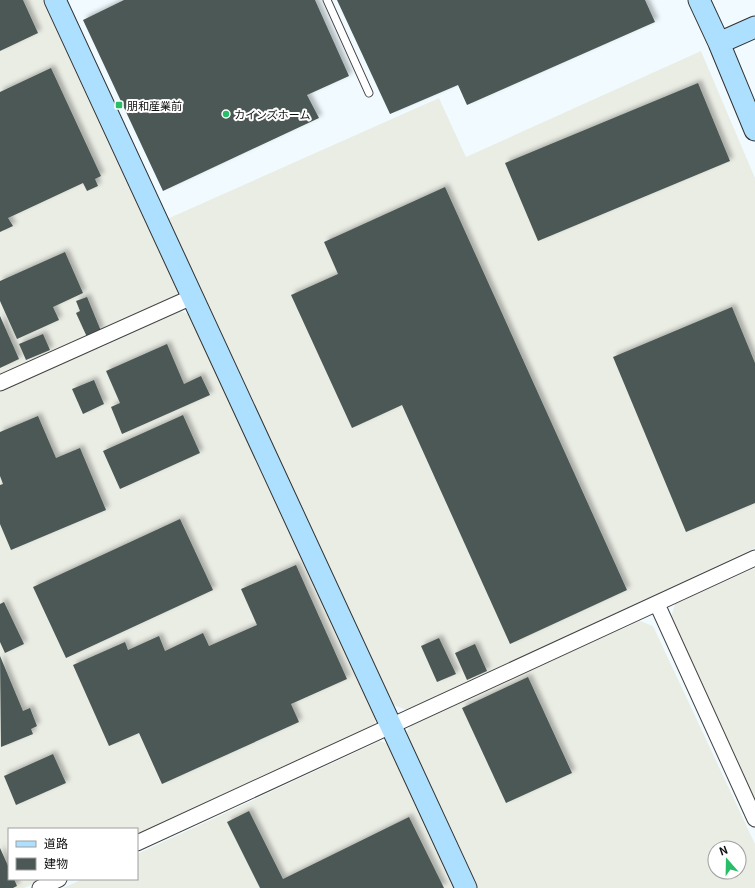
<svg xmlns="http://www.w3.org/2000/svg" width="755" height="888" font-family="Georgia,'Noto Sans JP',serif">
<defs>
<filter id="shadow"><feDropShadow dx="3.5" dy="-3.5" stdDeviation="2" flood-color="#0004"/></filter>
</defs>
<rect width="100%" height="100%" fill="#f1fbff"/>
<path fill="#eaede4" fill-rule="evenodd" d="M0 0H43L179 290 176 296 0 376Z
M701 51 755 178V548L407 710 393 705 167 219 439 98 466 157Z
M181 311 188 314 376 719 374 726 137 836V829H9V879H44L24 888H0V391L81 353 100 348Z
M755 568V800L671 617 675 604Z
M640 621 653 626 755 844V888H475L405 735 412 723ZM715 848H739V872H715Z
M380 741 388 744 454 888H63L83 879H137V854Z"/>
<path fill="#4b5856" filter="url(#shadow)" d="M0 0H23L38 33 0 51Z
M124 0H315L349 76 307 95 319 118 163 191 83 20Z
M337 0H645L655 22 467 105 458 85 390 114Z
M51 68 101 176 95 179 98 186 87 191 83 183 8 218 13 226 0 232V92Z
M698 83 730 161 538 241 505 163Z
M445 187 627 590 510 644 402 405 352 428 291 295 338 274 324 242Z
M65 252 83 293 53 307 59 320 17 339 0 301V281Z
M87 297 101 331 87 337 76 313 80 311 76 301Z
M732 307 755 363V503L686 532 613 357Z
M0 316 19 359 0 368Z
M43 334 50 350 26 360 19 344Z
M167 344 184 384 201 376 210 395 122 434 111 407 120 403 106 371Z
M94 380 104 404 83 414 72 389Z
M183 415 200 453 120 489 103 451Z
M38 416 56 458 80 448 106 510 11 550 0 524V485L3 484 0 476V432Z
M180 519 213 590 66 658 33 587Z
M296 565 347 679 291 704 299 722 162 784 139 733 109 746 73 665 125 642 128 650 159 636 165 651 203 633 209 646 257 625 241 589Z
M4 602 24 644 5 653 0 642V604Z
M439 638 456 674 437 682 421 646Z
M475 644 487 671 467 680 455 653Z
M0 656 23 711 30 708 37 726 31 729 33 734 1 747Z
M528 677 572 773 506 803 462 708Z
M53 754 66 783 16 805 4 776Z
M249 811 283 879 409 817 444 888H260L227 822Z
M0 848 9 868V879H14L17 886 13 888H0Z"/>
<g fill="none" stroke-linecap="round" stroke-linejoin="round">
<defs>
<path id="lane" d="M327 0 369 93"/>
<path id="street" d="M0 383 192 297
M657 604 755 819
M137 843 755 558
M40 888 59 879"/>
<path id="secondary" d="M55 0 466 888
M699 0 719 43 755 130
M719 43 755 27"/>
</defs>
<use href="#lane" stroke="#424242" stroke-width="9"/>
<use href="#street" stroke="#424242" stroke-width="17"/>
<use href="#secondary" stroke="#313131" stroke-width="23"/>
<use href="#lane" stroke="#fff" stroke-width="7"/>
<use href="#street" stroke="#fff" stroke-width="15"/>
<use href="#secondary" stroke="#ade0fe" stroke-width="21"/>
</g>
<g fill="#28be68" stroke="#fff" stroke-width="1.5">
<rect x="115" y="101" width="8" height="8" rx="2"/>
<circle cx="226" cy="114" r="4"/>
</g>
<g text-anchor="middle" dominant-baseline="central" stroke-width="4" stroke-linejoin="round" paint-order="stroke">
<g font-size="11" fill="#0f0f0f" stroke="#fff" text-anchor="start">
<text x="127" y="105">朋和産業前</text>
<text x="234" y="114">カインズホーム</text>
</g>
</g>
<rect x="8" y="828" width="130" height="52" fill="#ffffff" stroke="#9f9f9f"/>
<rect x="16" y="841" width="20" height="6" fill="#ade0fe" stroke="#9f9f9f"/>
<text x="44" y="848" font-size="12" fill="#0f0f0f">道路</text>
<rect x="16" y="858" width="20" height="12" fill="#4b5856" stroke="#9f9f9f"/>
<text x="44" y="868" font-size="12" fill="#0f0f0f">建物</text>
<g transform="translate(727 860) rotate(340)"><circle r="19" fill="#ffffff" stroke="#9f9f9f"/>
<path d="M0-3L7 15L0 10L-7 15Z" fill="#28be68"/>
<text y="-6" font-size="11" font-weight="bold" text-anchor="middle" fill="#0f0f0f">N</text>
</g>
</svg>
